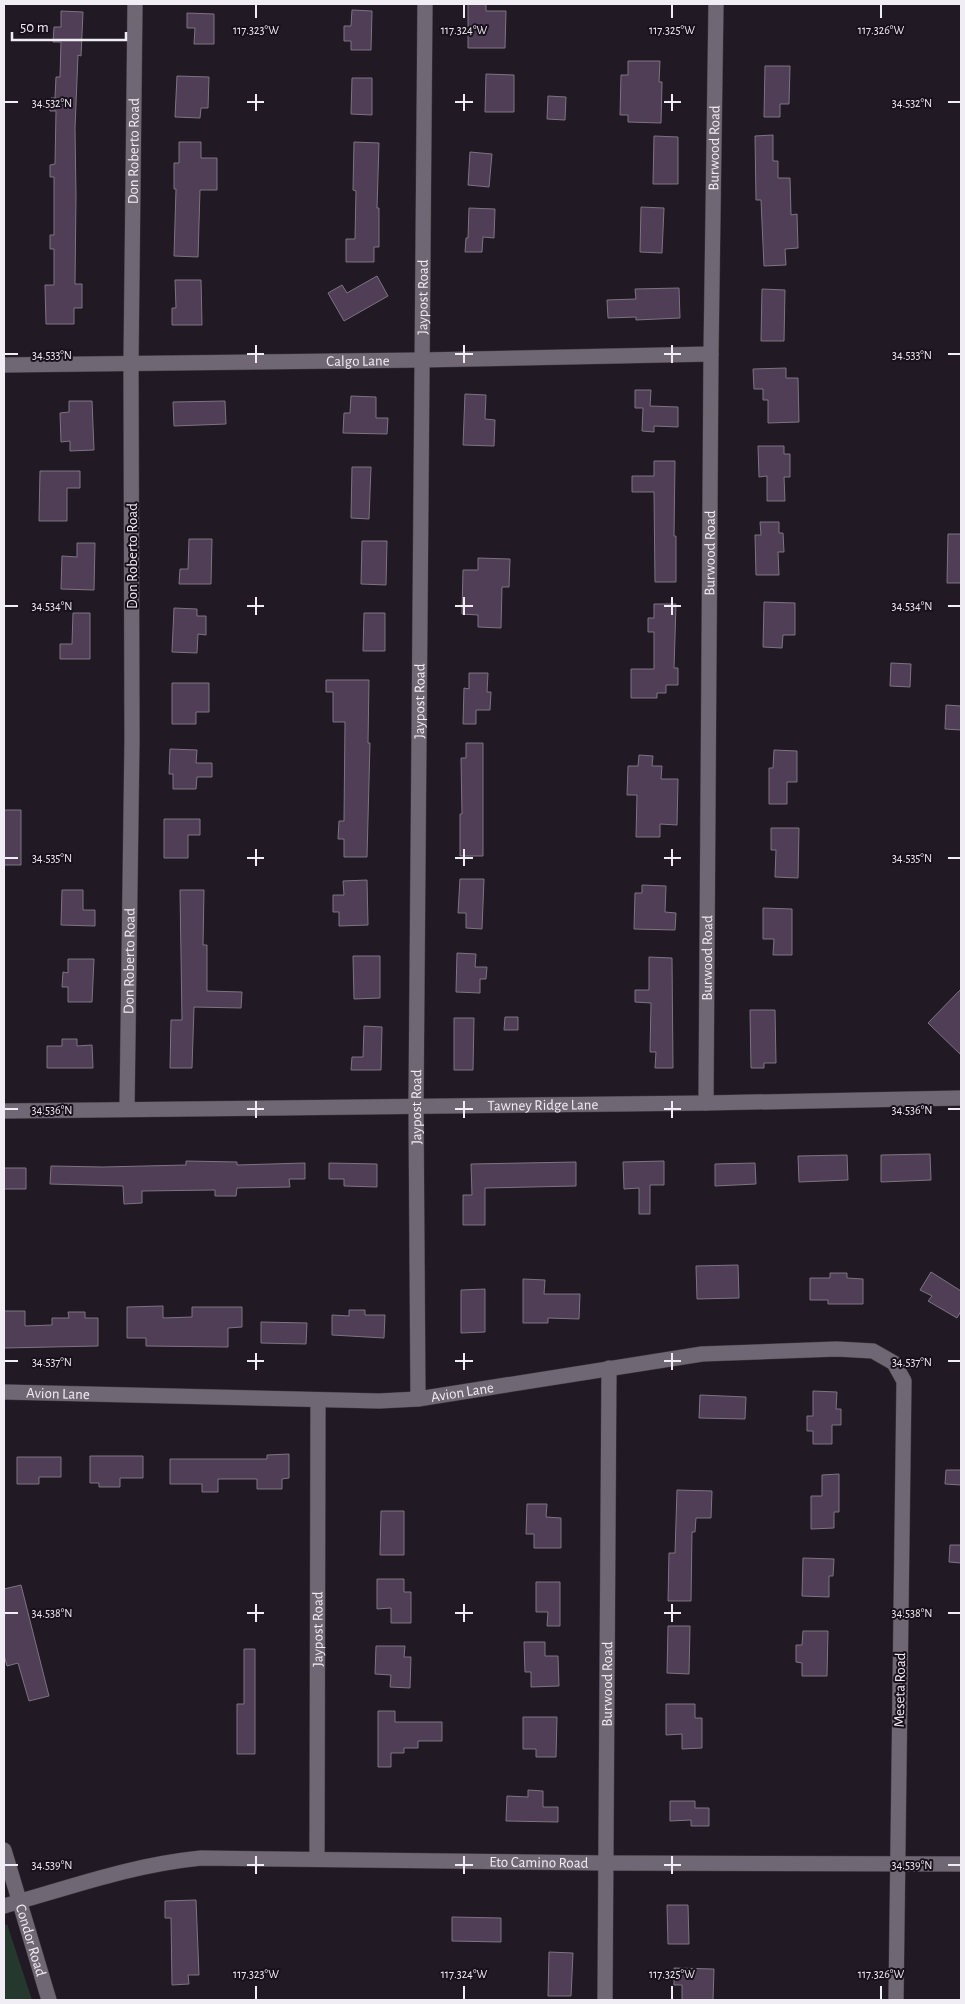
<svg xmlns="http://www.w3.org/2000/svg" width="965" height="2004" font-family="'Alegreya Sans',sans-serif">
<rect width="100%" height="100%" fill="#211a24"/>
<path fill="#25382e" d="M7 1924 32 2000H4V1926Z"/>
<path fill="#503e57" stroke="#7c7480" d="M468 4H486V11H506L505 48H468Z
M352 10 372 11 371 50H351V41H344V26H351Z
M61 11 83 12 81 56 78 55 75 128 76 197 75 284H82V308H74V324H46L45 285H54V249H50V235H54V177H50V165L55 164 56 111H50L51 98H55L56 77H60L61 42H53L54 27H61Z
M187 13 214 14V44H194L195 28H187Z
M628 61H660L659 82H662L661 123 628 122V115H620L621 75H628Z
M765 66H790L789 104H780V117H764Z
M486 74 514 75V112H485Z
M177 76 209 77 208 108H201L200 118 175 117Z
M352 78H372V115L351 114Z
M548 96 566 97 565 120 547 119Z
M773 135V161H778V178H790L791 215 797 214 798 248 785 249 786 265 764 266 761 200H756L755 136Z
M654 136 678 137V184H653Z
M179 142H201V158H217V190H200L198 257 174 256 176 189H174V163H179Z
M354 142 379 143 377 208H379V247H374V262H346V239H355L356 191 353 190Z
M470 152 492 154 489 187 468 185Z
M641 207 664 208 662 253 640 252Z
M469 208 495 209 494 238 483 237 482 252H465L466 238H468Z
M377 276 388 296 344 321 328 293 342 285 347 293Z
M175 280H201L202 325H172V308H176Z
M679 288 680 318 636 320V317L608 318 607 300 636 299 635 289Z
M762 289 785 290 784 341H761Z
M786 368V378H798L799 422 768 423V400H763V389H754L753 369Z
M635 390H651L650 406 678 407V427L654 426V432L642 431 643 408H635Z
M465 394 486 395 485 419 495 420 494 446 463 445Z
M351 396 376 397V418H388L387 434 343 433 344 413H350Z
M69 401H92L94 450 70 451V441L61 442 60 413 69 412Z
M225 401 226 424 174 426 173 402Z
M758 446H784V454H790V477H784L785 501H767V476L759 477Z
M654 461H675L674 536H676V582H655L654 492H632V476H654Z
M352 467H371L369 519 351 518Z
M40 471H80V488H67V521H39Z
M760 522H779V533H783L784 552H778L779 575H756L755 535H761Z
M948 534H961V583H947Z
M189 539H212L211 584H179L180 569H188Z
M362 541H387L386 585 361 584Z
M77 543H95L94 590 61 589 62 556 77 557Z
M478 558 510 559 509 587H502L501 628 478 627V615L462 614 463 570H478Z
M764 602 795 603V635H783L782 648 763 647Z
M654 604H676L674 668H678V685H666V693H657V698H631V669H654V632H648V618H654Z
M174 608 197 609V616H206V635L198 634 197 653 172 652Z
M73 613H90V659H60V644H72Z
M364 613H385V651H363Z
M891 663 911 664 910 687 890 686Z
M469 673H488L487 692H491L490 710H476V724H463L464 688 469 689Z
M326 680H369L368 743H370L367 857H344V839H338L339 821H344L345 722H333V692H326Z
M172 683H209V712H196V724H172Z
M946 705 961 706V730L945 729Z
M466 743H483V856H460V814H462L461 758H466Z
M170 749 197 750 196 763H212V777H197L196 789H173V774H169Z
M774 750 797 751V782H787V804H769V768H773Z
M639 755 653 756 652 766H662L661 779H678L677 825 660 824V837H636L637 795H627L628 766H638Z
M4 810H21V865H4Z
M164 819H200V835H188V858H164Z
M771 828H799L798 878 775 877 776 850H771Z
M460 879H484L482 929 466 928V913H458Z
M367 880 368 925 339 926V912H333V895H344L343 881Z
M642 885 666 886 665 912 676 913 675 930 634 929 635 893H642Z
M62 890H83V910H95V926L61 925Z
M180 890H204L203 945H207V991L242 992 241 1008 194 1007 192 1068H170L171 1020H182Z
M763 908 792 909V955H773L774 939H763Z
M457 953 476 954 475 967H487L486 979H480V993L456 992Z
M353 956H380V998L354 999Z
M649 957 672 958 673 1068H655L656 1052H650L651 1003 635 1002V990H649Z
M68 959H94L92 1002H68V987H62L63 972 68 973Z
M961 989V1055L928 1023Z
M750 1010H775L776 1063H764V1068H751Z
M505 1017H518V1030H504Z
M454 1018H474L473 1070H454Z
M364 1026 382 1027 381 1070H351L352 1057H363Z
M62 1039H77V1046L92 1045 93 1068H47V1046H62Z
M930 1154 931 1180 881 1182V1155Z
M847 1155 848 1180 799 1182 798 1156Z
M186 1161 237 1162V1165L305 1163V1179H289L290 1187 237 1188 236 1196H215V1190L142 1191V1203L124 1204 123 1186 50 1184 51 1166 103 1167 186 1165Z
M664 1161V1185H650V1214H639V1188L624 1189 623 1162Z
M576 1162V1186L485 1188V1225H463V1195H472L471 1164Z
M329 1163 377 1164V1187L344 1186V1179H329Z
M755 1163 756 1184 715 1186V1164Z
M4 1168H26V1189H4Z
M738 1265 739 1298 697 1299 696 1266Z
M931 1272 961 1291V1311L957 1318 928 1301 932 1296 920 1290Z
M830 1273H847V1278L863 1279V1304H828V1300H810V1278H830Z
M523 1279 545 1280 544 1294H580L579 1319 548 1318V1323H523Z
M485 1289V1332L461 1333V1290Z
M163 1306V1318L192 1317V1307H242V1327L228 1328V1347L146 1346V1338H127V1307Z
M349 1310H365V1315H385L384 1338 332 1335V1315L349 1316Z
M4 1311H25V1326L52 1325V1318H69L68 1312H85V1318H98V1346L4 1348Z
M261 1322 307 1323 306 1344 261 1343Z
M813 1391 837 1392 836 1409H841V1425H832V1444H813V1431H807V1416H813Z
M700 1395 746 1397 745 1419 699 1418Z
M289 1454V1478L282 1479V1489H257V1479H218V1492H202V1484H170V1459H267V1455Z
M90 1456H143V1478H120V1487H99V1483H90Z
M17 1457H61V1477H39V1484H17Z
M946 1470H961V1485L945 1484Z
M839 1474V1512H834V1528L811 1529V1496H822V1475Z
M677 1490 712 1491 711 1518H696L695 1532H692L691 1601H668L669 1553H675Z
M527 1504H547L546 1517 561 1518V1548H534V1534H526Z
M381 1511H404V1555H380Z
M950 1545H961V1563L949 1562Z
M803 1558 834 1559 833 1576H829V1597L802 1596Z
M377 1579H404V1592H411V1623H391V1608L377 1609Z
M536 1582H560V1626H547L548 1612H536Z
M21 1585 49 1696 29 1701 18 1663 7 1666 4 1655V1589Z
M668 1626H690L689 1674 667 1673Z
M803 1631H828L827 1676H802V1663L796 1662V1645H802Z
M524 1642H545V1656H558L559 1686 531 1687V1672H525Z
M376 1646H405L404 1657H411L410 1688 390 1687 391 1675 375 1674Z
M244 1649H255V1754H237V1704H244Z
M666 1704H695V1718H702V1748L682 1749V1734L666 1735Z
M378 1711H395V1722H442V1741H418V1748H404V1753H391V1767H378Z
M523 1717H557L556 1757H536V1749H523Z
M528 1790 543 1791V1807H558V1822L506 1821 507 1796 528 1797Z
M670 1801H695V1808H709V1826H691V1820L670 1821Z
M196 1900 199 1975H188L189 1984 172 1985 171 1918H165V1901Z
M667 1905H688L689 1944H668Z
M452 1917 501 1918V1942L452 1941Z
M549 1952 573 1953 571 1996H548Z
M674 1968 714 1969 713 2000H682V1985H674Z"/>
<g fill="none" stroke-linecap="round" stroke-linejoin="round">
<defs>
<g id="minor">
<path id="s1" d="M4 365 421 360 711 354"/>
<path id="s2" d="M706 1103 711 354 716 4"/>
<path id="s3" d="M127 1109 132 740 131 363 135 4"/>
<path id="s4" d="M4 1392 379 1401 418 1399 702 1354 837 1349 873 1351 894 1363 904 1381 896 2000"/>
<path id="s5" d="M418 1399 416 1105 425 4"/>
<path id="s6" d="M4 1850 49 2000"/>
<path id="s7" d="M317 1858 318 1400"/>
<path id="s8" d="M4 1906C71 1887 131 1865 201 1858L605 1863 961 1864"/>
<path id="s9" d="M605 2000 609 1368"/>
</g>
<g id="tertiary">
<path id="s10" d="M4 1111 706 1103 961 1098"/>
</g>
</defs>
<use href="#minor" stroke="#3e3840" stroke-width="16"/>
<use href="#tertiary" stroke="#3e3840" stroke-width="16"/>
<use href="#minor" stroke="#6f6773" stroke-width="15"/>
<use href="#tertiary" stroke="#6f6773" stroke-width="15"/>
</g>
<path fill="none" stroke="#f1edf4" stroke-width="2" d="M256 5V18M464 5V18M672 5V18M881 5V18M256 94V111M464 94V111M672 94V111M5 102H18M247 102H264M455 102H473M664 102H681M948 102H960M256 345V363M464 345V363M672 345V363M5 354H18M247 354H264M455 354H473M664 354H681M948 354H960M256 597V615M464 597V615M672 597V615M5 606H18M247 606H264M455 606H473M664 606H681M948 606H960M256 849V866M464 849V866M672 849V866M5 858H18M247 858H264M455 858H473M664 858H681M948 858H960M256 1101V1118M464 1101V1118M672 1101V1118M5 1109H18M247 1109H264M455 1109H473M664 1109H681M948 1109H960M256 1353V1370M464 1353V1370M672 1353V1370M5 1361H18M247 1361H264M455 1361H473M664 1361H681M948 1361H960M256 1604V1622M464 1604V1622M672 1604V1622M5 1613H18M247 1613H264M455 1613H473M664 1613H681M948 1613H960M256 1856V1874M464 1856V1874M672 1856V1874M5 1865H18M247 1865H264M455 1865H473M664 1865H681M948 1865H960M256 1986V1999M464 1986V1999M672 1986V1999M881 1986V1999"/>
<g text-anchor="middle" dominant-baseline="central" stroke-width="4" stroke-linejoin="round" paint-order="stroke">
<g font-size="15" fill="#f1edf4" stroke="#18111b">
<text stroke="none"><textPath href="#s2" startOffset="955">Burwood Road</textPath></text>
<text stroke="none"><textPath href="#s3" startOffset="958">Don Roberto Road</textPath></text>
<text stroke="none"><textPath href="#s5" startOffset="1102">Jaypost Road</textPath></text>
<text stroke="none"><textPath href="#s1" startOffset="354">Calgo Lane</textPath></text>
<text stroke="none"><textPath href="#s2" startOffset="550">Burwood Road</textPath></text>
<text transform="translate(132 556) rotate(-90)">Don Roberto Road</text>
<text stroke="none"><textPath href="#s5" startOffset="698">Jaypost Road</textPath></text>
<text stroke="none"><textPath href="#s2" startOffset="145">Burwood Road</textPath></text>
<text stroke="none"><textPath href="#s3" startOffset="148">Don Roberto Road</textPath></text>
<text stroke="none"><textPath href="#s10" startOffset="539">Tawney Ridge Lane</textPath></text>
<text stroke="none"><textPath href="#s5" startOffset="292">Jaypost Road</textPath></text>
<text stroke="none"><textPath href="#s4" startOffset="459">Avion Lane</textPath></text>
<text stroke="none"><textPath href="#s4" startOffset="54">Avion Lane</textPath></text>
<text stroke="none"><textPath href="#s7" startOffset="229">Jaypost Road</textPath></text>
<text stroke="none"><textPath href="#s9" startOffset="316">Burwood Road</textPath></text>
<text transform="translate(900 1690) rotate(-89)">Meseta Road</text>
<text stroke="none"><textPath href="#s8" startOffset="541">Eto Camino Road</textPath></text>
<text stroke="none"><textPath href="#s6" startOffset="94">Condor Road</textPath></text>
</g>
</g>
<g font-size="12" text-anchor="middle" fill="#f1edf4" stroke="#18111b" stroke-width="4" stroke-linejoin="round" paint-order="stroke">
<text x="256" y="34">117.323°W</text>
<text x="464" y="34">117.324°W</text>
<text x="672" y="34">117.325°W</text>
<text x="881" y="34">117.326°W</text>
<text x="912" y="107">34.532°N</text>
<text x="52" y="107">34.532°N</text>
<text x="912" y="359">34.533°N</text>
<text x="52" y="359">34.533°N</text>
<text x="912" y="610">34.534°N</text>
<text x="52" y="610">34.534°N</text>
<text x="52" y="862">34.535°N</text>
<text x="912" y="862">34.535°N</text>
<text x="52" y="1114">34.536°N</text>
<text x="912" y="1114">34.536°N</text>
<text x="912" y="1366">34.537°N</text>
<text x="52" y="1366">34.537°N</text>
<text x="912" y="1617">34.538°N</text>
<text x="52" y="1617">34.538°N</text>
<text x="52" y="1869">34.539°N</text>
<text x="912" y="1869">34.539°N</text>
<text x="256" y="1978">117.323°W</text>
<text x="464" y="1978">117.324°W</text>
<text x="672" y="1978">117.325°W</text>
<text x="881" y="1978">117.326°W</text>
</g>
<rect width="965" height="2004" fill="none" stroke="#f1edf4" stroke-width="10"/>
<path d="M12 32v8h114v-8" fill="none" stroke="#f1edf4" stroke-width="2.5"/>
<text x="20" y="32" font-size="15" fill="#f1edf4" stroke="#18111b" stroke-width="4" paint-order="stroke">50 m</text>
</svg>
